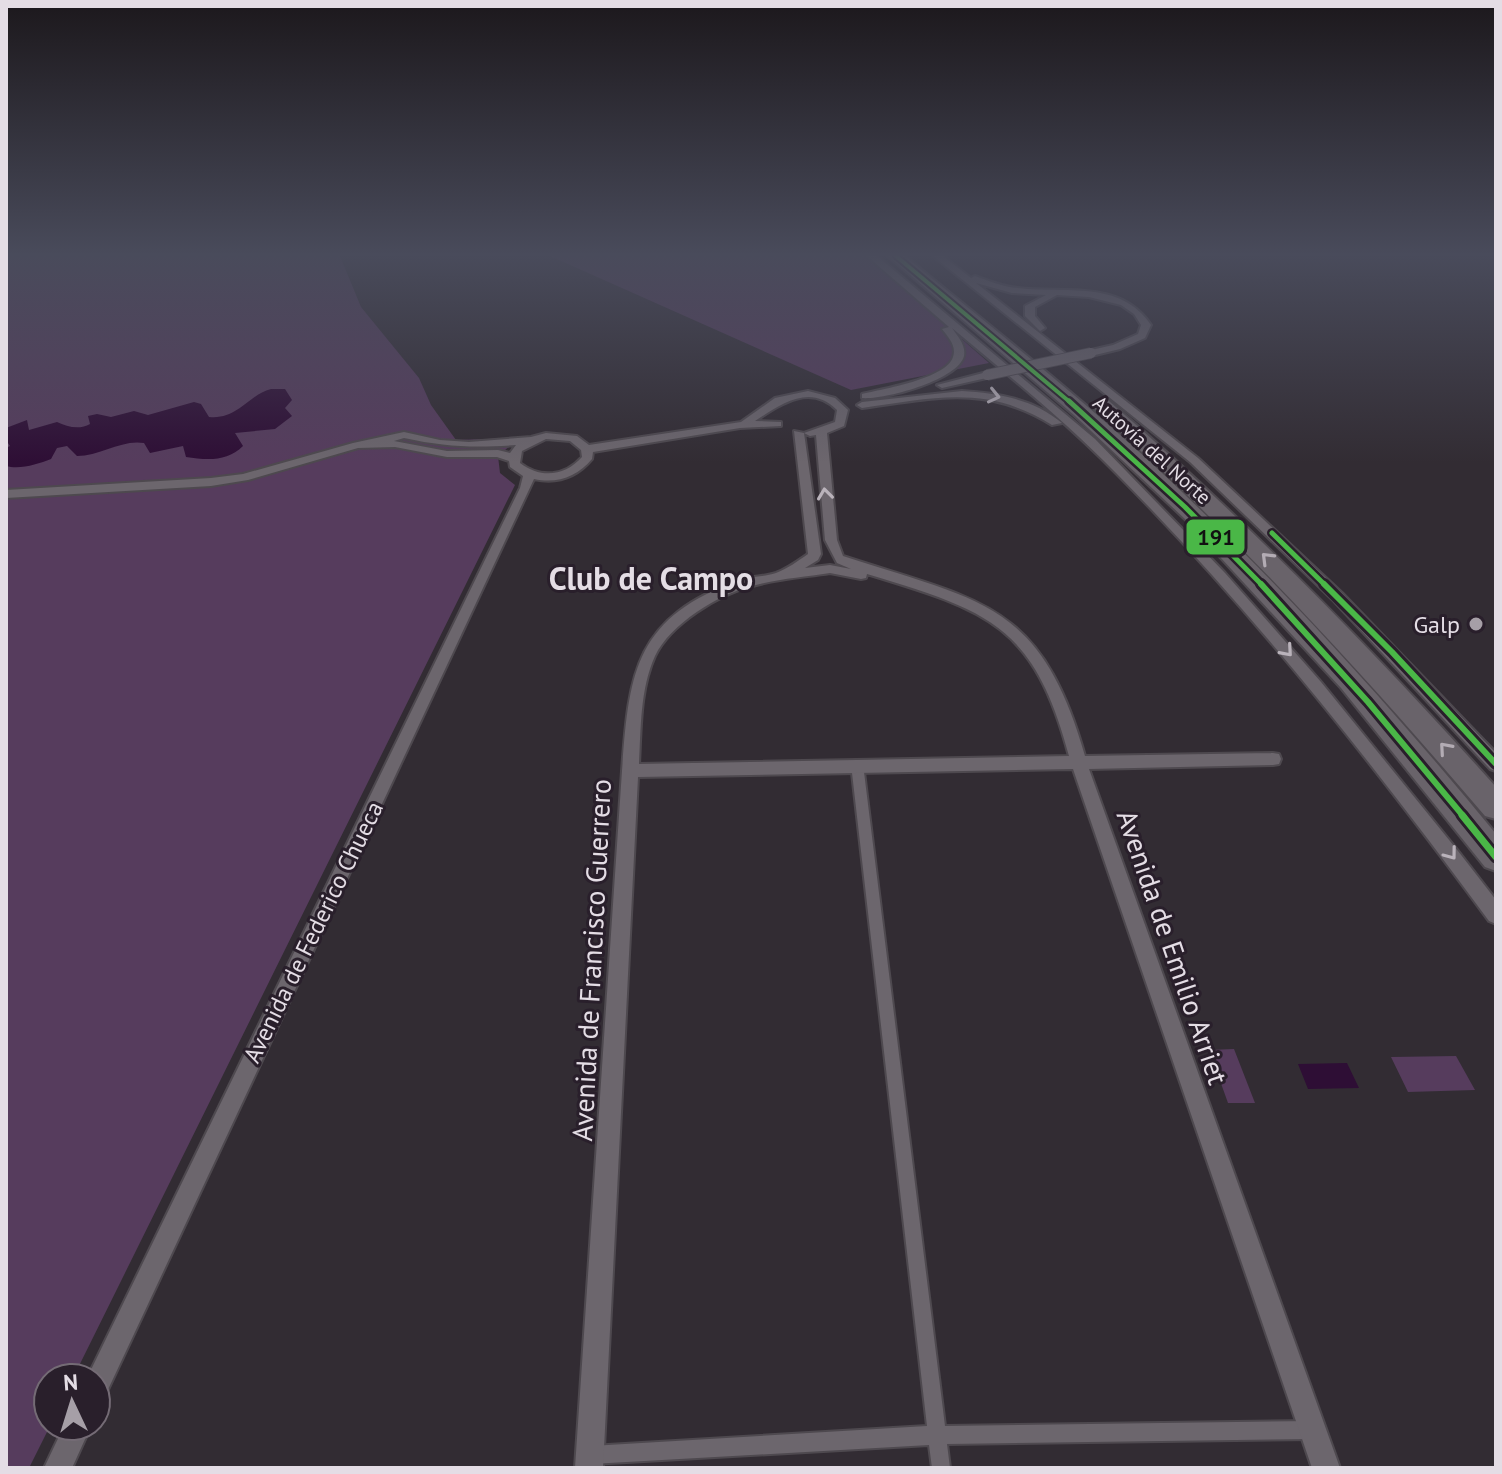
<svg xmlns="http://www.w3.org/2000/svg" width="1502" height="1474" font-family="'PT Sans',sans-serif">
<rect width="100%" height="100%" fill="#322c33"/>
<path fill="#563c5d" d="M6 256H340L361 307 419 378 431 405 456 440 519 438 498 456 500 473 515 485 73 1378H48L50 1426 29 1468H6Z
M550 256H867L989 363 851 390Z
M1234 1049 1255 1103H1228L1209 1050Z
M1456 1056 1475 1090 1408 1092 1391 1057Z"/>
<path fill="#2e0e35" d="M271 389H285L292 400 285 408 292 416 275 429 235 433 243 446C227 462 207 460 186 457L183 446 150 453 144 443C122 439 100 456 77 456L67 446 57 448 51 459C38 464 20 470 6 466V448L10 446 6 440V428L27 420 29 430 57 422C67 427 80 430 90 424L88 416 97 414 111 417 134 411 148 415 194 402 201 404 209 417C238 420 248 395 271 389Z
M1347 1063 1359 1088 1308 1089 1298 1064Z"/>
<g fill="none" stroke-linecap="round" stroke-linejoin="round">
<defs>
<path id="pedestrian" d="M857 760 861 761 863 764 945 1426 1312 1421 1318 1424 1321 1430 1318 1436 1312 1439 947 1444 950 1468H932L929 1445 591 1464 584 1462 582 1455 584 1448 591 1446 927 1426 851 764 853 761Z"/>
<path id="minor" d="M867 256H877L1095 439 1225 573 1321 682 1458 851 1496 900V924L1489 921C1374 765 1253 611 1116 473 1065 421 1008 375 952 328 958 337 966 345 964 356 958 380 884 400 862 398V394C882 389 946 379 953 357 957 346 948 337 942 329L949 327Z
M933 256H943L971 278 975 276C989 281 1003 287 1018 288 1065 294 1120 279 1151 325L1145 338 1120 349 1091 356 1087 355V351L1113 345 1138 334 1141 325 1134 314 1121 305 1089 297 1057 295 1035 307V316L1045 328 1040 331 1025 316V306L1046 295 1012 293 976 283 1198 458 1342 593 1496 753V771L1490 769 1332 599 1190 462Z
M987 372 992 375 991 377 942 388 937 385Z
M808 391 835 398 848 410 844 426 827 433 837 540 843 556C980 601 1041 601 1085 756L1273 753 1279 754 1281 759 1279 764 1273 765 1089 769 1340 1468H1312L1073 769 638 777 603 1468H575L622 771C629 672 635 617 740 580 751 576 764 577 776 573 787 569 798 561 808 554L794 431 804 433 821 554 818 560 805 568 830 565 851 569 837 563 825 540 816 435 810 436 804 433 835 422 837 410C810 383 781 404 755 421L781 422V426L740 428 593 452 592 459C577 477 557 484 534 479L105 1396 96 1400V1378H87L520 488 523 476 510 467 509 461 497 457H447L395 447 358 448 248 480 211 486 6 498V490L211 478 243 474 353 443 404 432 440 440 469 442 531 437 546 433 577 436 589 445 741 422 775 398ZM404 438C445 447 475 448 516 445L510 453 498 450 447 451 394 441ZM546 439 570 441 581 450 582 457C565 476 541 479 520 463L522 451ZM830 573 861 579 866 578 867 574C989 611 1034 625 1069 756L639 764C641 728 640 689 655 656 670 624 719 594 752 586 777 579 804 577 830 573Z
M962 391C997 393 1034 399 1062 423L1052 425C987 384 934 398 862 408L857 405 862 402Z
M64 1426H91L72 1468H44Z"/>
<path id="motorway" d="M888 256H905C986 323 1068 387 1146 458 1272 575 1387 701 1496 834V871L1485 867 1341 688 1185 519 1074 415Z
M1102 399 1109 401C1247 521 1374 651 1496 787V819L1485 816C1363 673 1236 535 1095 409L1092 405Z"/>
</defs>
<use href="#pedestrian" stroke="#4e494f" stroke-width="4"/>
<use href="#minor" stroke="#4e494f" stroke-width="4"/>
<use href="#motorway" stroke="#4e494f" stroke-width="4"/>
<use href="#pedestrian" fill="#6c666d" fill-rule="evenodd"/>
<use href="#minor" fill="#6c666d" fill-rule="evenodd"/>
<use href="#motorway" fill="#69636a" fill-rule="evenodd"/>
<defs>
<path id="minor-bridge" d="M987 375 1091 353"/>
</defs>
<use href="#minor-bridge" stroke="#4e494f" stroke-width="12" stroke-linecap="butt"/>
<use href="#minor-bridge" stroke="#6c666d" stroke-width="10"/>
<defs>
<path id="bus-1-far3" d="M896 256 1071 403"/>
<path id="bus-1-far2" d="M1069 401 1185 507 1263 586
M1272 533 1326 586"/>
<path id="bus-1-far1" d="M1261 584 1368 702 1464 817
M1324 584 1392 652 1496 764"/>
<path id="bus-1" d="M1462 815 1496 857"/>
</defs>
<use href="#bus-1-far3" stroke="#291f2b" stroke-width="8"/>
<use href="#bus-1-far2" stroke="#291f2b" stroke-width="10"/>
<use href="#bus-1-far1" stroke="#291f2b" stroke-width="12"/>
<use href="#bus-1" stroke="#291f2b" stroke-width="13"/>
<use href="#bus-1-far3" stroke="#4ab747" stroke-width="4"/>
<use href="#bus-1-far2" stroke="#4ab747" stroke-width="5"/>
<use href="#bus-1-far1" stroke="#4ab747" stroke-width="6"/>
<use href="#bus-1" stroke="#4ab747" stroke-width="7"/>
</g>
<defs><path id="oneway-chevron" d="M-2-3.5L2.5 0L-2 3.5" fill="none" stroke-width="1.6" stroke-linecap="round" stroke-linejoin="round" transform="scale(2)"/></defs>
<g stroke="#bab3bb">
<use href="#oneway-chevron" transform="translate(994 396) rotate(13)"/>
<use href="#oneway-chevron" transform="translate(825 494) rotate(-97)"/>
<use href="#oneway-chevron" transform="translate(1287 651) rotate(49)"/>
<use href="#oneway-chevron" transform="translate(1451 854) rotate(53)"/>
</g>
<g stroke="#b3acb4">
<use href="#oneway-chevron" transform="translate(1267 558) rotate(-135)"/>
<use href="#oneway-chevron" transform="translate(1445 748) rotate(-131)"/>
</g>
<linearGradient id="sky" x2="0" y2="1"><stop stop-color="#1c181c"/><stop offset="0.55" stop-color="#494b5b"/><stop offset="1" stop-color="#494b5b" stop-opacity="0"/></linearGradient>
<rect width="1502" height="463" fill="url(#sky)"/>
<circle fill="#a69fa7" stroke="#291f2b" stroke-width="3" cx="1476" cy="624" r="8"/>
<g text-anchor="middle" dominant-baseline="central" stroke-width="6" stroke-linejoin="round" paint-order="stroke">
<g font-size="20" fill="#e4dde5" stroke="#291f2b">
<text transform="translate(1152 450) rotate(42)">Autovía del Norte</text>
</g>
<g font-size="24" fill="#e4dde5" stroke="#291f2b" text-anchor="end">
<text x="1460" y="624">Galp</text>
</g>
<g font-size="24" fill="#e4dde5" stroke="#291f2b">
<text transform="translate(313 932) rotate(-64)">Avenida de Federico Chueca</text>
</g>
<g font-size="28" fill="#e4dde5" stroke="#291f2b">
<text transform="translate(1173 947) rotate(71)">Avenida de Emilio Arriet</text>
<text transform="translate(591 960) rotate(-87)">Avenida de Francisco Guerrero</text>
</g>
<g font-size="32" font-weight="bold" fill="#e4dde5" stroke="#291f2b">
<text x="651" y="578">Club de Campo</text>
</g>
</g>
<rect stroke="#291f2b" stroke-width="3" x="1185" y="518" width="61" height="38" rx="8" fill="#4ab747"/>
<g font-size="22" text-anchor="middle" font-weight="bold" fill="#111">
<text x="1216" y="545">191</text>
</g>
<rect width="1502" height="1474" fill="none" stroke="#e4dde5" stroke-width="16"/>
<g transform="translate(72 1402) rotate(356)"><circle r="38" fill="#291f2b" stroke="#746b75" stroke-width="2"/>
<path d="M0-6L14 30L0 20L-14 30Z" fill="#a69fa7"/>
<text y="-12" font-size="22" font-weight="bold" text-anchor="middle" fill="#e4dde5">N</text>
</g>
</svg>
